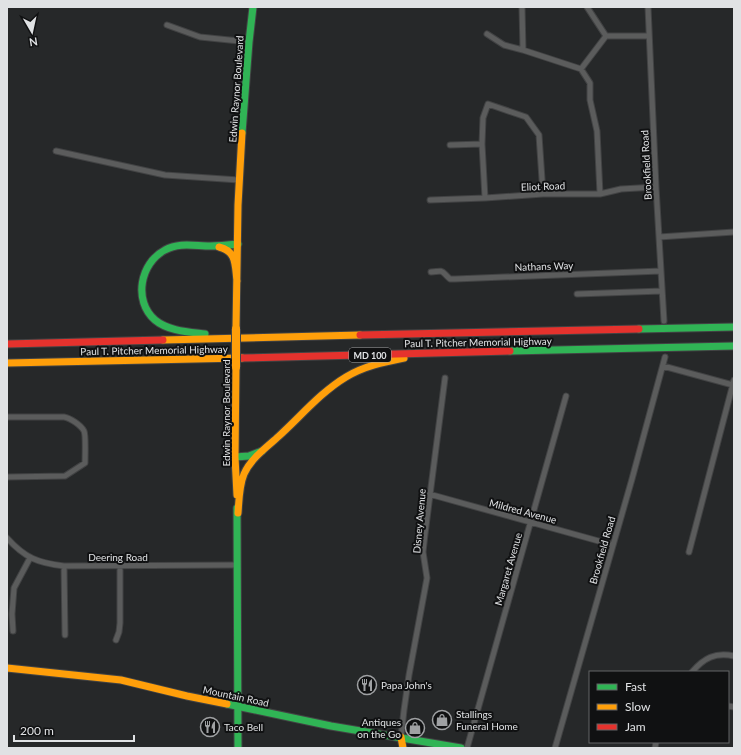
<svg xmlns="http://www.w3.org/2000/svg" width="741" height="755" font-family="Lato,sans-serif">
<rect width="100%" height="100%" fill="#262829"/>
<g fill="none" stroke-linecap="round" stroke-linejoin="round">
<defs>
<path id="street" d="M522 7 523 50
M587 7 606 36H649
M648 7 656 187 664 321
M167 25 200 37 249 42
M487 34 504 45 523 50 581 69 590 83V100L597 131 600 194
M581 69 606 36
M450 145 482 144
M56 151 165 175 239 180
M485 198 482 144 483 118 488 104 526 117 539 135 543 194
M430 200 485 198 543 194H600L621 189 656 187
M659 237 734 232
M431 272C445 270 441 271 450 279H455L661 271
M577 294 662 291
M663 366 733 385
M7 417H64C70 418 81 425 84 431 86 435 85 457 85 463L65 476 7 477
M429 494 613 545
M7 538C25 558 38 563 64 566L237 565
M689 552 734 380
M64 566 65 635
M13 631 12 614 14 588 30 558
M116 640 119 632 120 623V565
M692 672C704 658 715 652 734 656
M728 706 734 707
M401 737 404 710 409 675 427 578 423 552 425 534 445 378
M467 748 566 396
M555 748 632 479 665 357
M655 748 656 742"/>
<path id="fast" d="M242 133 249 42 253 7
M639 329 734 327
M205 334C189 332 168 331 155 320 133 301 140 263 165 250 179 242 195 246 210 246 220 246 229 245 238 244
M510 351 734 346
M235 457 249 456 262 451
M237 508 238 748
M227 704 331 726 461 748"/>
<path id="slow" d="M219 247C237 251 235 266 237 281
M236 329 238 205 242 133
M163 340 360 335
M7 363 242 358
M236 367 235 457 237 495
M238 513C239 500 239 486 244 474 251 458 267 447 279 436 301 416 321 392 346 377 364 366 384 362 404 358
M7 668 121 680 187 696 227 704
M401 737 403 748"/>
<path id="jam" d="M360 335 639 329
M7 344 163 340
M242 358 510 351"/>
</defs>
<use href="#street" stroke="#424344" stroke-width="7"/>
<use href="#fast" stroke="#424344" stroke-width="9"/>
<use href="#slow" stroke="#424344" stroke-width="9"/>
<use href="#jam" stroke="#424344" stroke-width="9"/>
<use href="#street" stroke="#5b5c5c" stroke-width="5"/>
<use href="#fast" stroke="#30b455" stroke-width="7"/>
<use href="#slow" stroke="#ff9f0a" stroke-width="7"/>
<use href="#jam" stroke="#e5322d" stroke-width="7"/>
<defs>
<path id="slow-bridge" d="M236 329V367"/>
</defs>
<use href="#slow-bridge" stroke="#424344" stroke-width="10" stroke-linecap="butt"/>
<use href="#slow-bridge" stroke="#ff9f0a" stroke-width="8"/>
</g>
<defs>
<symbol id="restaurant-ring" viewBox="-11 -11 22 22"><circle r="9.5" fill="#101112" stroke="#9fa1a3" stroke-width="1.5"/><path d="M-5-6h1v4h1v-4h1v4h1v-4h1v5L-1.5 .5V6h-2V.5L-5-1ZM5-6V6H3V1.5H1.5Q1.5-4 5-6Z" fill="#9fa1a3"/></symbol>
<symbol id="shop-ring" viewBox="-11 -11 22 22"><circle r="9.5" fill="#101112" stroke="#9fa1a3" stroke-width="1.5"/><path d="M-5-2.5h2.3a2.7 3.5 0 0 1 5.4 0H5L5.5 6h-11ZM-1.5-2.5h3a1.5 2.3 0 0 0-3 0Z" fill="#9fa1a3"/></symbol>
</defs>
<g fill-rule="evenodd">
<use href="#restaurant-ring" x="356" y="674" width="22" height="22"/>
<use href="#shop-ring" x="431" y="709" width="22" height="22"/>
<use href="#restaurant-ring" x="199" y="716" width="22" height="22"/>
<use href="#shop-ring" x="404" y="717" width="22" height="22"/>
</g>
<g text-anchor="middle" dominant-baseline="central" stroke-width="4" stroke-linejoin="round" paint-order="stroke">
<rect fill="#101112" stroke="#a2a3a5" stroke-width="1" x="349" y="348" width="42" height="14" rx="3"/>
<g font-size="9" font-weight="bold" fill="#e0e2e4">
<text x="370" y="355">MD 100</text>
</g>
<g font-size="10" fill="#e0e2e4" stroke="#101112">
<text transform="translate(236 89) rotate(-86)">Edwin Raynor Boulevard</text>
<text transform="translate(646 165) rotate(-93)">Brookfield Road</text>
<text transform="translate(543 186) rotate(-2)">Eliot Road</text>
<text transform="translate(544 266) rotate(-2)">Nathans Way</text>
<text transform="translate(478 342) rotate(-1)">Paul T. Pitcher Memorial Highway</text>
<text transform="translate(154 350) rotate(-1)">Paul T. Pitcher Memorial Highway</text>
<text transform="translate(226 413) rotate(-90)">Edwin Raynor Boulevard</text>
<text transform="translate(523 511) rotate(15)">Mildred Avenue</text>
<text transform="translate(419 521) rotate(-85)">Disney Avenue</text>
<text transform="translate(602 550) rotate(-74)">Brookfield Road</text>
<text x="118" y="557">Deering Road</text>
<text transform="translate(508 569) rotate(-74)">Margaret Avenue</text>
<text transform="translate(236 696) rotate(12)">Mountain Road</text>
</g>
<g font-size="10" fill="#e0e2e4" stroke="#101112" text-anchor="start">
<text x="381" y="685">Papa John's</text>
<text x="456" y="714">Stallings<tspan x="456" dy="12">Funeral Home</tspan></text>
<text x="401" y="722" text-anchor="end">Antiques<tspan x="401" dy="12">on the Go</tspan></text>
<text x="224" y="727">Taco Bell</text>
</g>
</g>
<rect width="741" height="755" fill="none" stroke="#e0e2e4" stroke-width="16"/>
<rect x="589" y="671" width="140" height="72" fill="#101112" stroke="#636566"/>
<rect x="597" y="684" width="20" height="6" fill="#30b455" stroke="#636566"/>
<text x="625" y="691" font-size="12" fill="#e0e2e4">Fast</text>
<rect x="597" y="704" width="20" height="6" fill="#ff9f0a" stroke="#636566"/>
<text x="625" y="711" font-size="12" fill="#e0e2e4">Slow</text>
<rect x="597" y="724" width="20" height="6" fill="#e5322d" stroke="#636566"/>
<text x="625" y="731" font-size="12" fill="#e0e2e4">Jam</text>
<g transform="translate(32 32) rotate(171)" stroke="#101112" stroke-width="3" paint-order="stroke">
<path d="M0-3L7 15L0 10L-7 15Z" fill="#e0e2e4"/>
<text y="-6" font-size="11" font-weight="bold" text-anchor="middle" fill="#e0e2e4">N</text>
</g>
<path d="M14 735v6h120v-6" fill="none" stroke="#e0e2e4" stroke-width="2"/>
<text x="20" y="735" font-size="12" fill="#e0e2e4" stroke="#101112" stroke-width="3" paint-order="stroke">200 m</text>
</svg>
